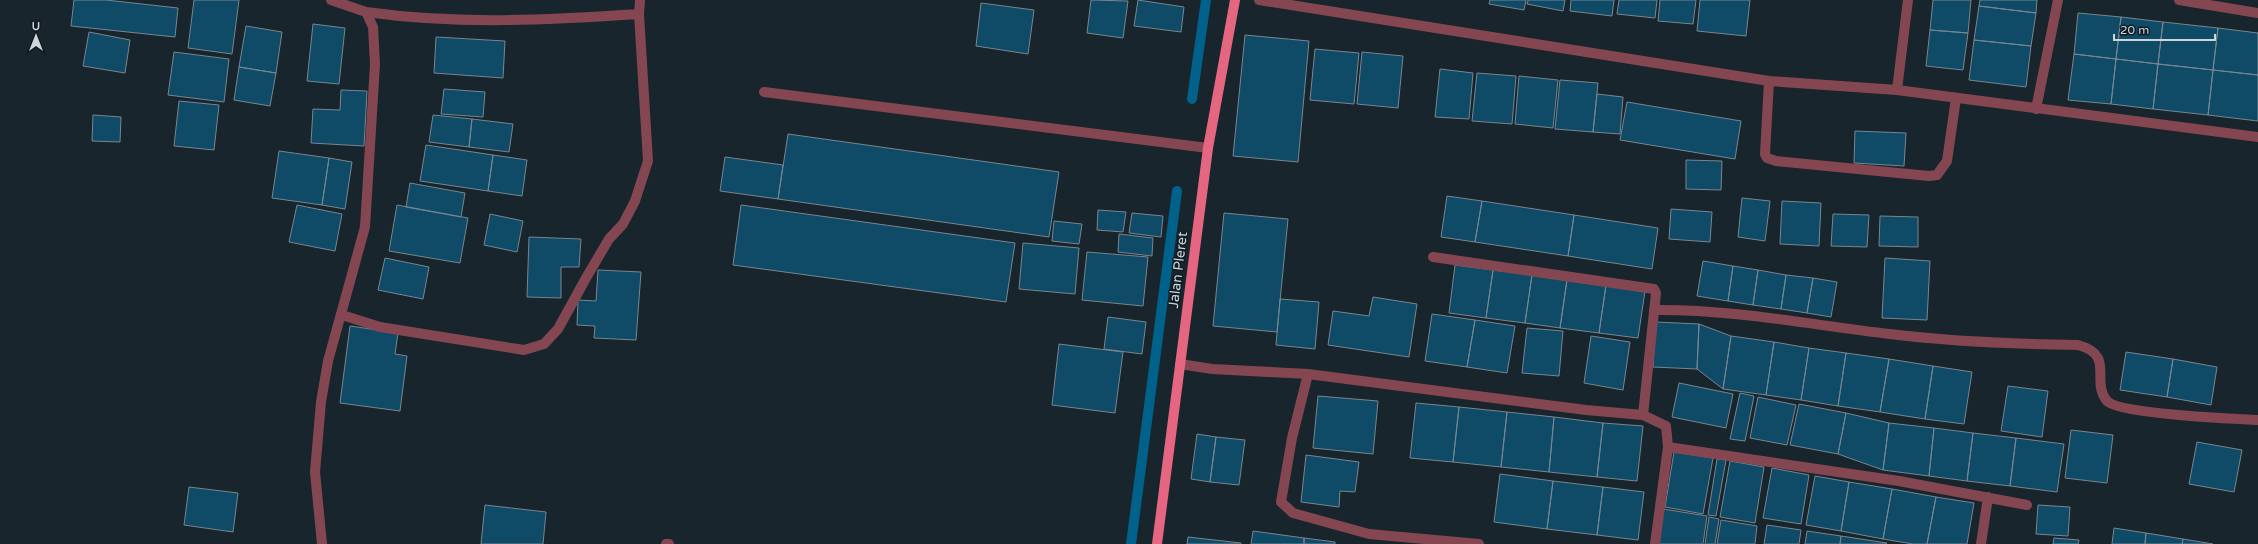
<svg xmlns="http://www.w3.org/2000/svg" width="2258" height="544" font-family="'Varela Round',sans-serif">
<rect width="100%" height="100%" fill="#18252c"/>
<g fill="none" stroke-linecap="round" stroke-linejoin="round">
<path stroke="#00618a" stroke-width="10" d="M1192 99 1206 0
M1131 544 1177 191"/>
</g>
<path fill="#0f4a67" stroke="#788690" d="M74 0H106L178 8 175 37 71 26Z
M194 0H239L232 54 188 48Z
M1091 0 1128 1 1123 38 1087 33Z
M1138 0 1184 7 1181 32 1134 26Z
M1490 0H1526L1524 10 1489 4Z
M1528 0H1565L1563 11 1527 4Z
M1571 0H1614L1612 16 1570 11Z
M1619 0H1657L1655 18 1617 14Z
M1660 0H1696L1693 24 1658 21Z
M1700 0H1750L1746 36 1697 31Z
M1933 0H1971L1968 33 1930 30Z
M1980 0H2037L2036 13 1979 6Z
M981 3 1034 10 1028 54 976 46Z
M1979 6 2036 13 2031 46 1974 40Z
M2078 13 2121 17 2116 59 2074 54Z
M2121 17 2163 22 2158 64 2116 59Z
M2163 22 2218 28 2213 70 2158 64Z
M313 24 345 28 339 84 307 81Z
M246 26 282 32 276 73 239 67Z
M2218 28 2258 33V75L2213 70Z
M1930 30 1968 33 1963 70 1926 66Z
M89 32 130 40 125 73 83 66Z
M1245 35 1309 41 1298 162 1233 156Z
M436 37 505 41 503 78 434 73Z
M1974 40 2031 46 2026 87 1969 80Z
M1315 49 1359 53 1354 104 1310 100Z
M174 52 229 59 224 102 168 95Z
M1362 52 1403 56 1398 108 1357 104Z
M2074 54 2116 59 2111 104 2068 100Z
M2116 59 2158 64 2153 109 2111 104Z
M2158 64 2213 70 2208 115 2153 109Z
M239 67 276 73 270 106 234 100Z
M1440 69 1473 73 1469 119 1435 117Z
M2213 70 2258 75V121L2208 115Z
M1477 73 1516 76 1512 124 1472 121Z
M1519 76 1558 80 1553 128 1515 124Z
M1560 80 1598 83 1593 132 1555 129Z
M444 89 485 92 483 117 441 114Z
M341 90 367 91 364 146 311 143 313 109 340 110Z
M1597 94 1623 97 1620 134 1593 132Z
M179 101 219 105 214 150 174 146Z
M1627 102 1741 121 1735 159 1620 140Z
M93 115 121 117 120 142 92 141Z
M433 115 472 119 469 147 429 142Z
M472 119 513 124 509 152 469 147Z
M1855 131 1906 133 1904 166 1854 163Z
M788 134 1059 172 1049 237 778 199Z
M426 145 493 155 488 191 420 181Z
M279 151 329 158 322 205 272 198Z
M493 155 527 160 522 196 488 191Z
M725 157 783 165 778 199 720 191Z
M329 158 352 162 345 209 322 205Z
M1686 160 1722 161 1721 190 1686 189Z
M410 183 465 193 461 217 406 207Z
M1447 196 1482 201 1475 242 1441 237Z
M1742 198 1770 201 1765 241 1738 237Z
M1482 201 1574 215 1568 256 1475 242Z
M1782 201 1821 203 1819 246 1780 244Z
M297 205 342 214 335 251 289 242Z
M397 205 468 218 460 263 389 251Z
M741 205 1015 243 1006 302 733 265Z
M1671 209 1712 212 1710 242 1669 239Z
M1098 210 1126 212 1123 232 1097 230Z
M1132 213 1163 216 1161 237 1129 233Z
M1224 213 1288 219 1277 332 1213 326Z
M490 214 523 221 517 252 484 245Z
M1833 214 1869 215 1867 247 1831 246Z
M1574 215 1658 228 1652 269 1568 256Z
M1880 216 1918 217V247L1879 246Z
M1054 221 1082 224 1079 244 1052 241Z
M1119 234 1153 238 1152 256 1118 252Z
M529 237 581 239 579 267H561V298L527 297Z
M1023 243 1079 248 1075 294 1019 289Z
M1087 252 1148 257 1143 306 1082 300Z
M385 258 429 267 423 299 378 290Z
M1885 258 1930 261 1927 320 1882 318Z
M1703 261 1733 266 1728 301 1697 296Z
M1455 265 1493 270 1486 318 1449 313Z
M1733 266 1758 270 1753 305 1728 301Z
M598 270 641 272 636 340 594 338 595 326 577 325 578 300 596 301Z
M1493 270 1532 275 1525 323 1486 318Z
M1758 270 1786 275 1781 309 1753 305Z
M1532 275 1567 280 1560 328 1525 323Z
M1786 275 1813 278 1807 313 1781 309Z
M1813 278 1837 282 1831 317 1807 313Z
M1567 280 1606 285 1599 333 1560 328Z
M1606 285 1645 291 1638 338 1599 333Z
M1373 297 1417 304 1409 357 1328 345 1333 311 1369 316Z
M1280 299 1319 302 1315 349 1276 345Z
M1432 314 1475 320 1467 367 1425 361Z
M1108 317 1146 322 1142 354 1104 349Z
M1475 320 1515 326 1507 373 1467 367Z
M1656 322 1699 324 1697 369 1653 367Z
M1699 324 1731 336 1723 389 1697 369Z
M350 326 398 333 395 354 407 356 400 411 340 403Z
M1527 328 1563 331 1559 376 1522 373Z
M1591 336 1630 342 1623 390 1584 383Z
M1731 336 1774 342 1766 395 1723 389Z
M1774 342 1809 348 1801 400 1766 395Z
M1059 344 1123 352 1115 413 1052 405Z
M1809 348 1846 353 1838 406 1801 400Z
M2126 352 2173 359 2167 397 2120 390Z
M1846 353 1889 359 1880 412 1838 406Z
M1889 359 1933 366 1925 419 1880 412Z
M2173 359 2217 367 2211 405 2167 397Z
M1933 366 1972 372 1964 424 1925 419Z
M1679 383 1733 394 1726 428 1672 417Z
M2008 386 2048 391 2042 437 2001 431Z
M1740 393 1754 396 1745 441 1730 439Z
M1318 396 1378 401 1373 454 1313 448Z
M1758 397 1796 405 1787 445 1750 438Z
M1416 403 1459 407 1453 462 1410 458Z
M1799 404 1846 413 1838 454 1790 445Z
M1459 407 1507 412 1501 467 1453 462Z
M1507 412 1554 417 1549 472 1501 467Z
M1846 413 1889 423 1883 470 1838 454Z
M1554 417 1603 423 1597 477 1549 472Z
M1603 423 1643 426 1637 481 1597 477Z
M1889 423 1934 428 1929 476 1883 470Z
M1934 428 1973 433 1967 481 1929 476Z
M2071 430 2113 435 2107 483 2065 478Z
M1973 433 2016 438 2010 486 1967 481Z
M1197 434 1216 437 1210 482 1191 479Z
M1216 437 1245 440 1239 485 1210 482Z
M2016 438 2064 444 2057 492 2010 486Z
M2197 442 2242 450 2234 492 2189 484Z
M1674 452 1713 458 1703 514 1665 507Z
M1306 455 1359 462 1355 492 1340 491 1339 507 1301 502Z
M1717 459 1726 460 1716 516 1708 515Z
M1730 461 1764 467 1755 523 1720 517Z
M1772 468 1809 475 1801 524 1763 518Z
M1500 474 1553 481 1547 529 1494 522Z
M1815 476 1849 482 1841 531 1806 525Z
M1553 481 1603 487 1597 535 1547 529Z
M1849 482 1892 489 1883 539 1841 531Z
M189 487 238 493 233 532 184 525Z
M1603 487 1644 492 1638 540 1597 535Z
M1892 489 1936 497 1927 544H1913L1883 539Z
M1936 497 1974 503 1967 544H1927Z
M485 505 546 512 543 544H481Z
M2038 505 2070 507 2068 536 2036 534Z
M1663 509 1707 516 1703 544H1658Z
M1709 517 1719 519 1715 544H1705Z
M1721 520 1757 526 1755 544H1717Z
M1767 525 1801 530 1799 544H1764Z
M2114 528 2146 533 2145 544H2112Z
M1253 531 1304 538V544H1251Z
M1807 531 1841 536 1840 544H1805Z
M2146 533 2183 539 2182 544H2145Z
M1841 536 1887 543 1886 544H1840Z
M1188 537 1241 543V544H1187Z
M1304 538 1335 542V544H1304Z
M2054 538 2079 540 2078 544H2053Z
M2183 539 2213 544H2182Z"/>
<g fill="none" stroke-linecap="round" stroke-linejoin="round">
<path stroke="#844752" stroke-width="10" d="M1259 0 1769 81 1897 90 2258 137
M2179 0 2258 13
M366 12C459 25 546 20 639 14
M1769 81 1765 154 1767 158 1776 161 1929 176 1937 175 1947 161 1956 98
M1897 90 1908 0
M764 92 1208 148
M2036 109 2058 0
M1654 310C1734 309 1811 325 1890 334 1953 342 2015 344 2078 345 2116 355 2090 381 2107 401 2118 414 2236 419 2258 420
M342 315 380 327 524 350 544 344 558 329 586 278 609 239 623 224 635 201 648 161 639 14 640 0
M1180 364 1212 369 1308 374 1586 410 1643 415 1656 293 1654 289 1433 257
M1308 374 1292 438 1281 502 1293 513 1369 534 1479 544
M1643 415 1666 426 1668 447 1899 481 2027 505
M322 544 315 472 321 402 328 361 365 227 375 64 373 27 366 12 331 0
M666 544H669
M1655 544 1668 447
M1981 544 1988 497"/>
<path stroke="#e46681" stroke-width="10" d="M1157 544 1208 148 1235 0"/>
</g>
<g text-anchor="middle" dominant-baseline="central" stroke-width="3" stroke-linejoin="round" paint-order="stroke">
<g font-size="14" fill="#ced6db" stroke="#0f1b23">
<text transform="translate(1178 270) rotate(-83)">Jalan Pleret</text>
</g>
</g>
<g transform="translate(36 36)" stroke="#0f1b23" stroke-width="3" paint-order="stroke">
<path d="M0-3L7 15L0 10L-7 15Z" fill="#ced6db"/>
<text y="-6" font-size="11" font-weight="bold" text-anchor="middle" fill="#ced6db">U</text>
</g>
<path d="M2114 34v6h101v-6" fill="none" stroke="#ced6db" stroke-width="2"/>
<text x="2120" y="34" font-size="12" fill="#ced6db" stroke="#0f1b23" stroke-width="3" paint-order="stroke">20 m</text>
</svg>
